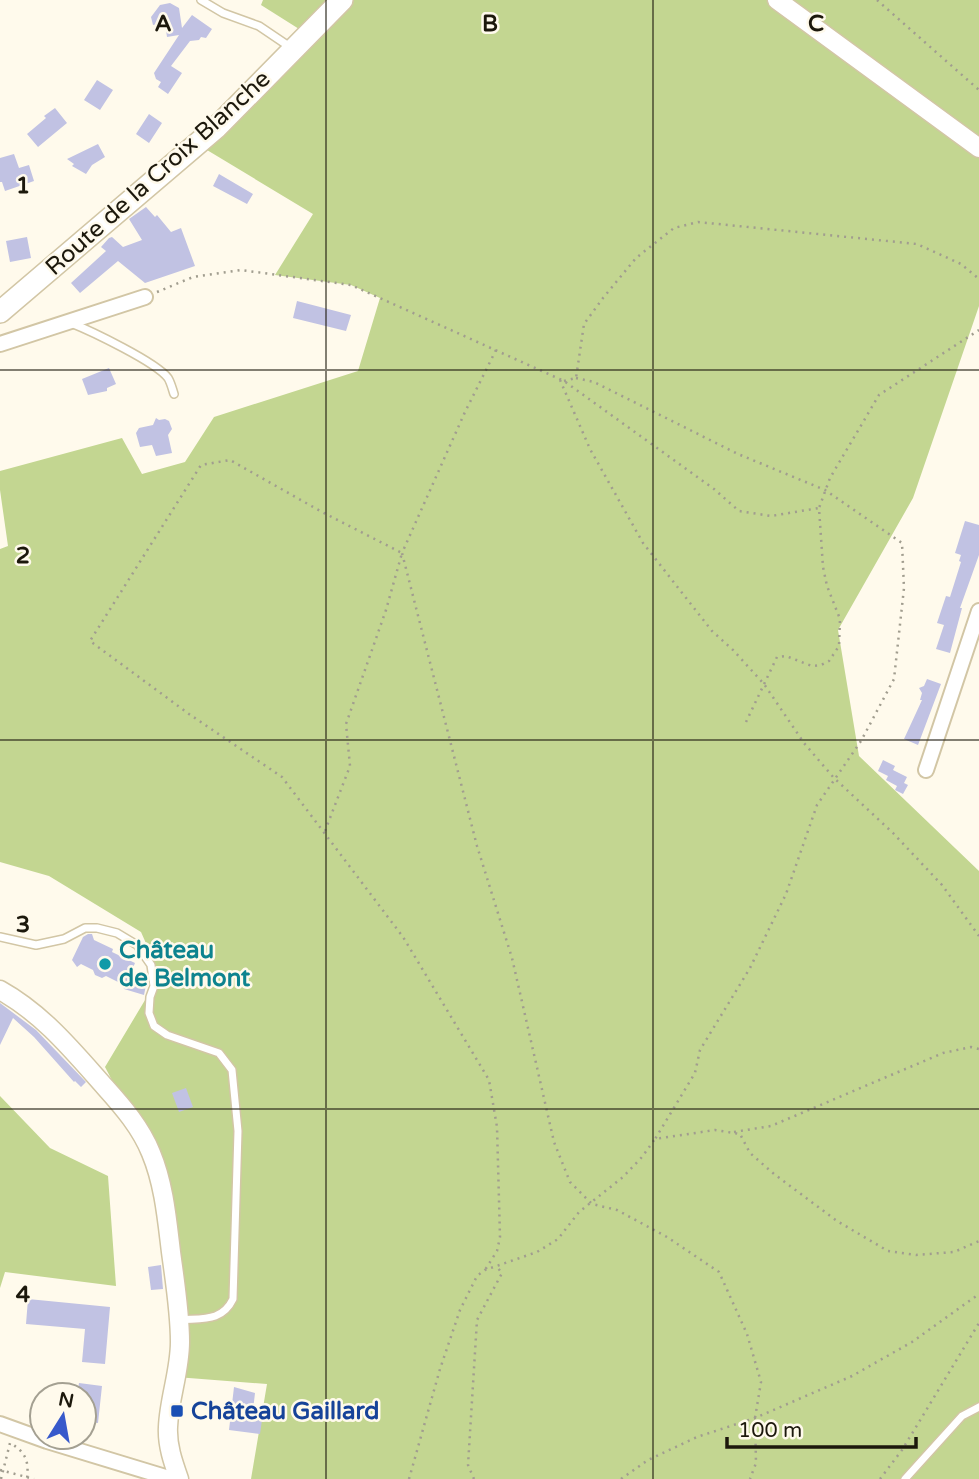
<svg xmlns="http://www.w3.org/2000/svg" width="979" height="1479" font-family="'Varela Round',sans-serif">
<rect width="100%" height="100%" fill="#fffaec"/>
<path fill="#c3d691" d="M263 0H979V306L913 498 838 630 859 756 979 871V1479H251L267 1384 176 1377 166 1216 134 1122 105 1067 160 975 141 932 49 876 0 862V549L8 546 0 490V471L122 438 142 474 185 462 214 417 358 371 380 298 351 285 275 275 313 214 197 144 307 34 261 5Z
M0 1096 50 1148 108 1176 116 1286 5 1272 0 1288Z"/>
<path fill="#c1c2e3" d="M170 3 179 8 182 28 192 15 212 29 206 38 201 37 199 40 190 41 171 66 182 73 168 94 158 87 161 82 156 79 154 73 179 35 167 37 165 23 153 25 151 17 160 5Z
M97 80 113 90 100 110 84 100Z
M55 108 67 123 38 147 27 134 46 118 44 116Z
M149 114 162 123 149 143 136 134Z
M98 144 105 157 92 165 86 174 72 166 74 164 67 159Z
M14 154 19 168 29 165 34 181 5 191 2 182H0V158Z
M219 174 253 194 247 204 213 186Z
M146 207 155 217 157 215 171 232 181 228 195 266 145 283 118 261 80 293 71 283 106 251 101 247 109 238 112 237 123 247 142 240 129 219Z
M27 237 31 258 10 262 6 241Z
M297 301 351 315 346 331 293 318Z
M109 368 116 384 107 388V391L88 395 82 379Z
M156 418 159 420 165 419 169 421 172 429 168 435 172 453 156 456 152 445 140 447 136 433 139 428 153 425Z
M965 521 979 525V555L960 608H962L950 653 936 649 944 625 937 623 946 596 950 597 961 562 959 561 961 555 955 553Z
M927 679 941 684 918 745 904 739 922 700H920L922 693 919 688 924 686Z
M883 760 895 766 893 770 907 777 904 783 908 785 903 794 895 790 897 786 886 780 888 776 878 771Z
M88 934H92L94 940 113 949 112 952 135 963 132 970 147 980 144 995 124 989 122 984 106 976 102 978 95 975 93 970 81 964 77 967 72 960 83 937Z
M0 1003 36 1030 86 1082 81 1087 75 1081 74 1082 34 1037 13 1018 0 1045Z
M186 1088 193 1107 179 1112 172 1093Z
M161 1265 163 1289 151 1290 148 1267Z
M28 1299 110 1307 105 1364 82 1362 85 1329 26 1324Z
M79 1383 102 1386 98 1423 84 1421V1395H77Z
M234 1387 255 1393 252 1419 262 1420 260 1434 229 1430Z"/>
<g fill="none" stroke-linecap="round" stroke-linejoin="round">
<defs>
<path id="service" d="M201 0 223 13 259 26 290 47
M71 323C91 331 156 362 168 378 171 383 172 388 174 394
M0 937 36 945 64 939 85 928H97L117 933 137 945 151 965 154 986 150 997 149 1013 154 1026 167 1035 219 1053 232 1070 238 1131 233 1299C222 1322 202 1318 180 1320
M905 1479 962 1416 979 1407"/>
<path id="minor" d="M0 344 145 297
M926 770 979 611
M0 1424 47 1441 172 1479 178 1478"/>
<path id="tertiary" d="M777 0 979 148
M0 990C43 1014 73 1051 105 1087 123 1107 141 1128 151 1153 164 1184 167 1219 171 1252 175 1282 180 1312 180 1342 180 1371 169 1399 168 1427 167 1445 173 1462 179 1479"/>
<path id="secondary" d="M0 312 217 127 342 0"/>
</defs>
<use href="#service" stroke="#d2c6a5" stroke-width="10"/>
<use href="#minor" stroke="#d2c6a5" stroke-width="18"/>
<use href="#tertiary" stroke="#d2c6a5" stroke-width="21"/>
<use href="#secondary" stroke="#d2c6a5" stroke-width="24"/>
<path stroke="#a19d8f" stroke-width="2.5" stroke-dasharray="2 5" stroke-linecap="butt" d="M877 0 979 90
M157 292 193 277 241 270 351 285 564 381 714 489 739 511 771 516 819 508
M496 350 465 412 402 553 477 846 512 958 554 1142 570 1182 592 1204 617 1210 667 1237 719 1272 747 1334 761 1382 755 1418 756 1463 750 1479
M576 378 594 382 738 454 825 490 902 543 904 588 894 679 861 741 817 805 786 894 750 968 700 1050 695 1073 655 1139 715 1130 740 1134 750 1153 774 1174 837 1221 888 1251 916 1255 954 1252 979 1241
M560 380 590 449 643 543 712 631 733 650 764 684 804 743 834 778 893 833 942 885 979 936
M564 381 576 378 584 324 603 298 636 258 674 228 698 222 917 244 961 264 979 279
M746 722 777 657 786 656 812 666 821 665 829 661 839 646 840 619 827 586 823 567 819 508 830 478 879 395 979 330
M325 831 350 766 346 724 386 610 402 553 322 512 230 460 201 465 90 641 189 714 282 777 403 937 489 1080 497 1127 500 1237 497 1251 485 1270
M734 1132 771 1126 943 1053 971 1047 979 1049
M0 1470 34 1479
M1 1479 10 1443C26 1452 29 1461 27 1479
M409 1479 440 1369 460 1310 477 1276 485 1270 537 1252 558 1239 579 1212 623 1177 642 1157 655 1139
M474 1479 468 1465 477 1320 502 1273 497 1267
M621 1479 648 1460 697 1437 755 1418 852 1376 912 1342 979 1294
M880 1479 902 1450 979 1323"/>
<use href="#service" stroke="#fff" stroke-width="7"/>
<use href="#minor" stroke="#fff" stroke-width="14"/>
<use href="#tertiary" stroke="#fff" stroke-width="18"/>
<use href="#secondary" stroke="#fff" stroke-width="21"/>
</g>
<path fill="none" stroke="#1c180c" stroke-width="2" stroke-opacity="0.55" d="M326 0V1479M653 0V1479M0 370H979M0 740H979M0 1109H979"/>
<circle fill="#0f9aa8" stroke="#fffaec" stroke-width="2.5" cx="105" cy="964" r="7"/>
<rect fill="#1a4fb4" stroke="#fffaec" stroke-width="2.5" x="170" y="1404" width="14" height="14" rx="3.5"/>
<g text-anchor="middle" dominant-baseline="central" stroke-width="5" stroke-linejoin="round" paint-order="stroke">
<g font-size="24" fill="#1c180c" stroke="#fffaec">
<text transform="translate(158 173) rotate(-42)">Route de la Croix Blanche</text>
</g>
<g font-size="24" font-weight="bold" fill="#0d838f" stroke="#fffaec" text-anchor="start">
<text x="119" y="950">Château<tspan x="119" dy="28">de Belmont</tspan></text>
</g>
<g font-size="24" font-weight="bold" fill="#164399" stroke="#fffaec" text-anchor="start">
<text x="191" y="1411">Château Gaillard</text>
</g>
</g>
<g font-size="23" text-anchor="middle" font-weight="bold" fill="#1c180c" stroke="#fffaec" stroke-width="5" stroke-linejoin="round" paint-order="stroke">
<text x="163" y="31">A</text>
<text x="490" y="31">B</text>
<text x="816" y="31">C</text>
<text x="23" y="193">1</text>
<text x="23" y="563">2</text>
<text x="23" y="932">3</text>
<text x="23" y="1302">4</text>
</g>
<g transform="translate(63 1416) rotate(11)"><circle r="33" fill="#fffaec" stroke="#a4a092" stroke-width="2"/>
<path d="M0-5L12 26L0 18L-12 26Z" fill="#3759cb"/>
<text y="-10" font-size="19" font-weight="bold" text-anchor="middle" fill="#1c180c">N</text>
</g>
<path d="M727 1437v10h189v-10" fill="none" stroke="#1c180c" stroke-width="3.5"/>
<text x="738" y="1437" font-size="21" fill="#1c180c" stroke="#fffaec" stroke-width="5" paint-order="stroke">100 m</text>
</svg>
